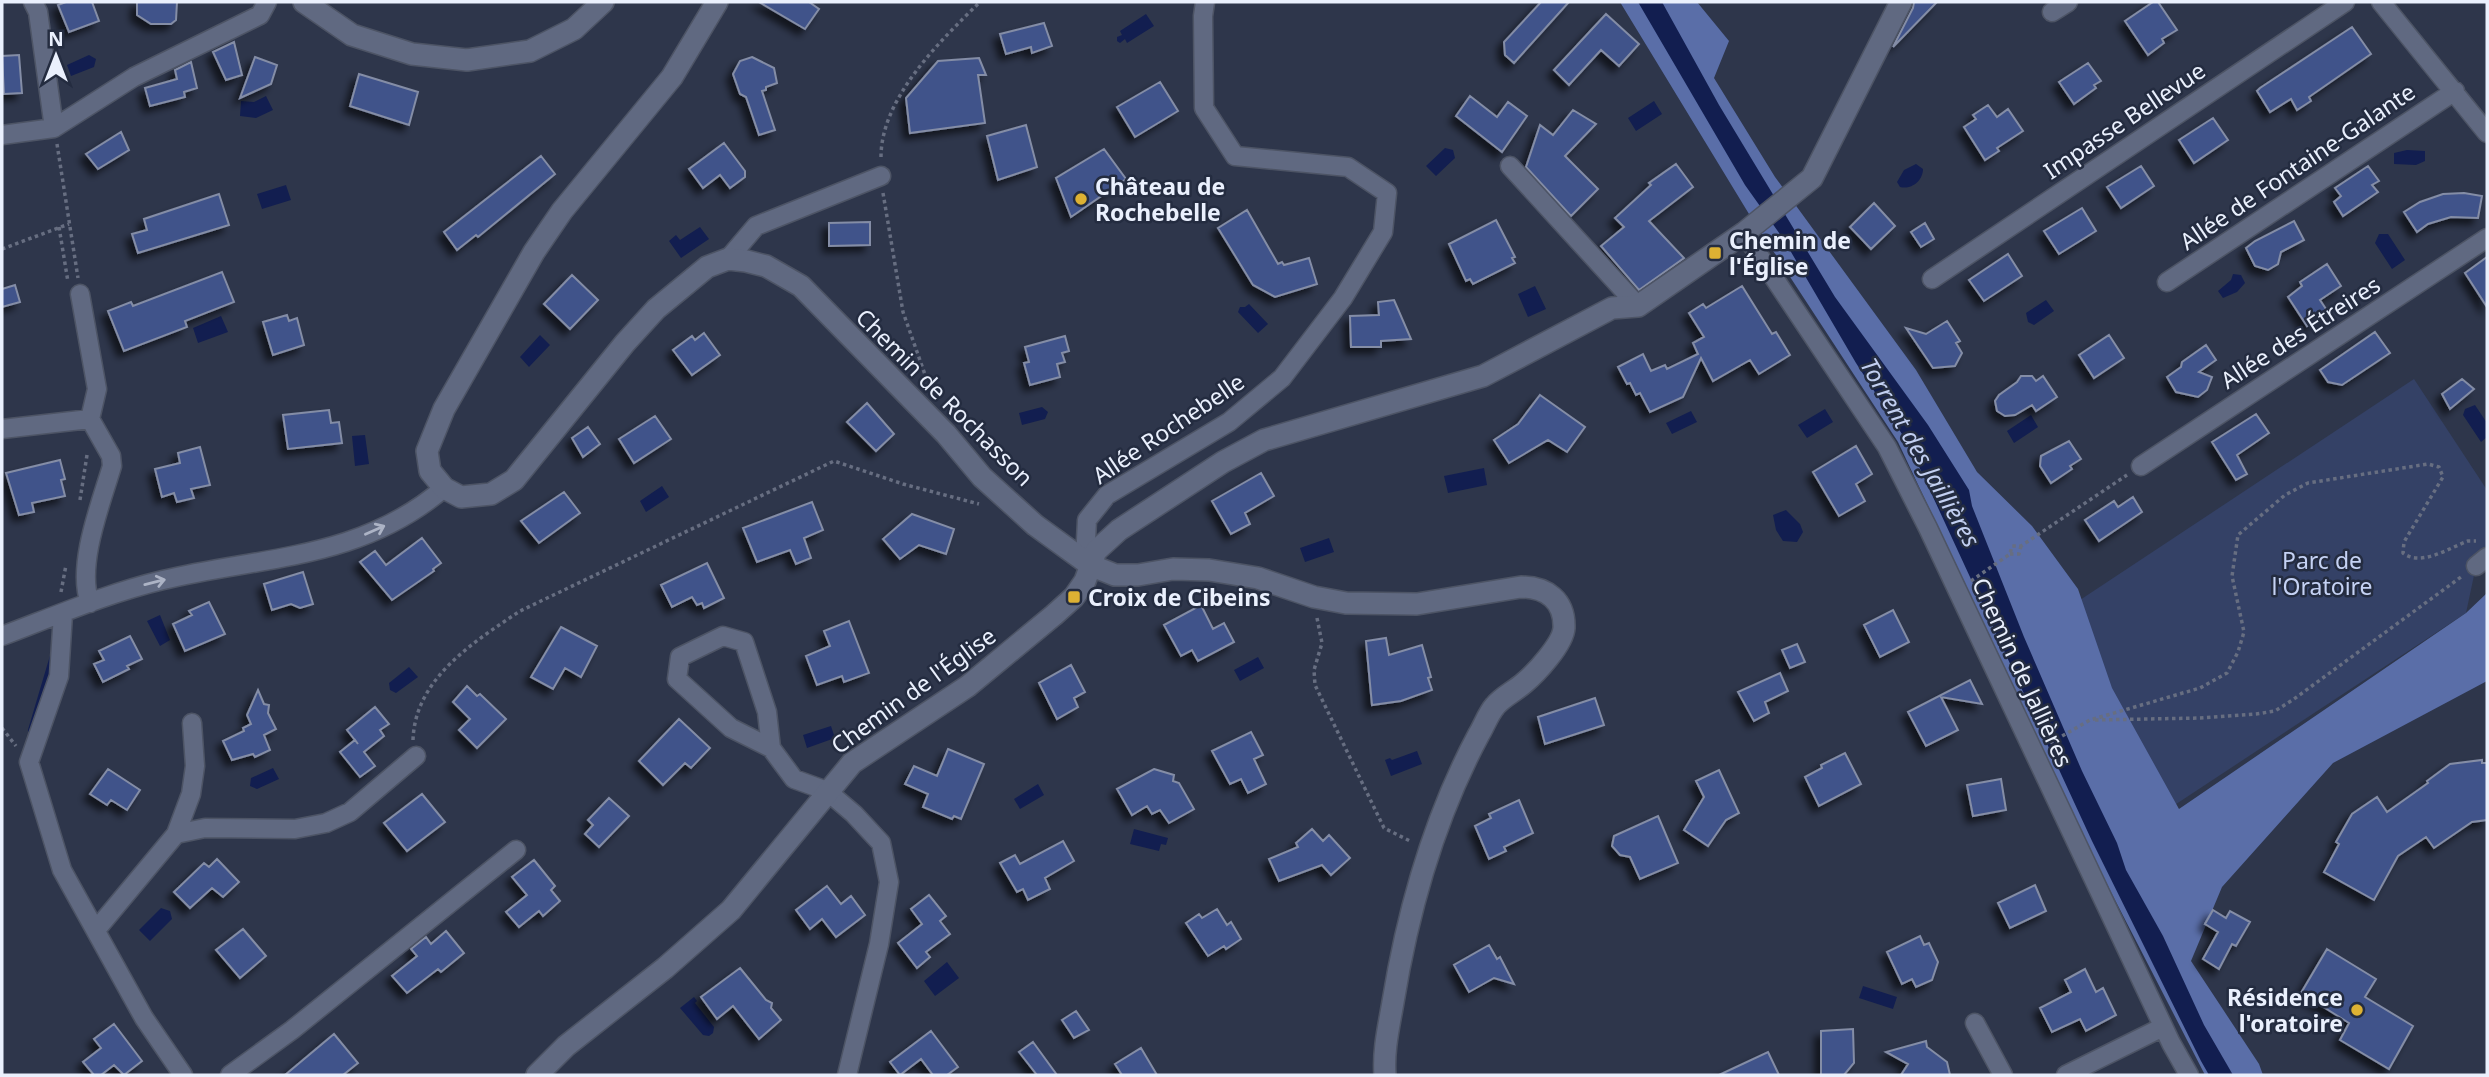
<svg xmlns="http://www.w3.org/2000/svg" width="2489" height="1077" font-family="'Noto Sans',sans-serif">
<defs>
<filter id="shadow"><feDropShadow dx="-6" dy="6" stdDeviation="3.5" flood-color="#0009"/></filter>
</defs>
<rect width="100%" height="100%" fill="#2e364b"/>
<path fill="#344166" d="M2414 379 2487 490V557L2476 566 2466 613 2117 843 2024 637Z"/>
<path fill="#5a6ea8" d="M1620 2H1697L1729 41 1714 78 1775 177 1916 370 1977 472 2032 526 2078 589 2112 688 2179 809 2466 613 2487 593V681L2333 763 2222 887 2191 961 2259 1064 2263 1075H2205L2097 865 1898 442 1749 214Z"/>
<path fill="#121e50" d="M1638 2H1662L1719 105 1835 297 1928 425 1969 490 1972 506 2024 637 2082 771 2117 843 2126 870 2163 936 2204 1025 2233 1075H2209L2201 1061 2092 841 1909 445 1856 363 1784 240 1745 185Z
M1146 14 1154 26 1127 43 1125 39 1120 43 1117 41V37L1122 35 1120 31Z
M89 55 96 59 94 67 71 76 67 65Z
M266 96 273 110 256 118 240 116 241 101 254 102Z
M1654 101 1662 114 1636 131 1628 118Z
M1445 148 1453 150 1455 158 1436 176 1426 166Z
M2407 150 2425 151V161L2416 165 2394 164V153Z
M1916 164 1923 169C1923 181 1911 190 1900 187L1897 182 1904 170Z
M286 185 291 200 262 209 257 194Z
M700 227 709 239 681 258 669 241 676 235 680 240Z
M2379 234H2388L2405 260 2392 269 2375 243Z
M2233 274 2241 275 2245 283 2237 292 2223 298 2218 291 2231 280Z
M1535 286 1546 309 1528 317 1518 294Z
M2046 300 2054 311 2034 325 2028 322 2026 313Z
M1249 304 1268 324 1258 333 1238 312 1240 307H1245Z
M221 316 228 332 198 343 193 328Z
M540 335 550 345 529 367 520 357Z
M2475 405 2487 423V437L2481 442 2463 415 2465 409Z
M1042 407 1048 412 1045 419 1022 425 1019 413Z
M1825 409 1833 422 1807 438 1798 425Z
M1691 411 1697 422 1672 434 1666 423Z
M2031 415 2038 427 2014 443 2007 431Z
M365 435 369 464 355 466 352 436Z
M1484 468 1487 485 1448 493 1444 476Z
M662 486 669 497 646 512 640 501Z
M1786 510 1800 524 1803 532 1797 542 1783 541 1776 530 1773 515Z
M1329 538 1334 552 1305 562 1300 548Z
M160 615 170 640 160 646 147 621Z
M1258 657 1264 668 1240 681 1234 670Z
M409 667 418 677 396 693 390 690 389 683Z
M831 726 835 738 807 748 803 735Z
M1417 751 1422 764 1391 776 1385 760 1390 758 1392 760Z
M273 768 279 779 257 789 250 786 251 778Z
M1038 784 1044 795 1020 809 1014 799Z
M1134 829 1168 838 1166 845 1161 844 1159 851 1130 844Z
M161 908 170 911 172 919 150 941 139 930Z
M947 962 959 978 935 996 924 981Z
M1863 986 1897 997 1893 1009 1859 998Z
M694 997 697 1001 695 1003 714 1027 713 1033 709 1036 703 1035 680 1008Z"/>
<g fill="none" stroke-linecap="round" stroke-linejoin="round">
<path stroke="#121e50" stroke-width="6" d="M31 730 53 656"/>
</g>
<path fill="#40538a" stroke="#848da6" stroke-width="2" filter="url(#shadow)" d="M66 2H92L99 21 69 32 58 5Z
M137 2H177L176 20 171 24H151L137 15Z
M759 2H809L819 9 805 29Z
M1541 2H1569L1514 63 1505 55 1504 42Z
M1914 2H1937L1893 47 1913 8Z
M2153 2H2158L2177 30 2162 39 2164 43 2148 55 2125 21Z
M1606 14 1639 44 1619 66 1601 50 1569 85 1554 70Z
M1044 23 1052 46 1032 53 1031 47 1006 54 1000 34Z
M2352 27 2371 54 2309 97 2311 101 2297 110 2291 99 2270 112 2257 91 2260 88Z
M234 42 242 75 226 80 213 52Z
M19 55 22 93 4 94 2 56Z
M255 57 277 65 271 84 240 98Z
M752 57 774 68 777 83 766 87V90L762 91 775 130 759 135 746 97 740 94 733 74 740 61Z
M979 58 986 75H978L985 123 910 133 906 98 938 61Z
M191 62 197 88 184 92 185 97 150 106 145 88 177 79 175 70Z
M2088 63 2101 81 2094 85 2096 88 2074 104 2059 82Z
M359 74 418 92 409 125 350 106Z
M1160 82 1178 111 1135 137 1117 107Z
M1470 96 1497 117 1508 102 1527 116 1502 152 1456 116Z
M1988 105 1997 117 2008 109 2023 131 1997 148 1999 151 1985 160 1964 127 1976 119 1973 115Z
M1573 110 1596 124 1565 156 1598 189 1571 216 1526 167 1540 125 1553 135Z
M2213 118 2228 140 2194 163 2179 140Z
M1026 125 1037 167 998 180 987 136Z
M121 132 129 150 98 169 86 154Z
M724 143 745 171V177L730 188 720 175 703 188 689 169Z
M1104 149 1126 179 1071 217 1056 178Z
M541 156 555 174 478 237 476 235 457 250 444 232Z
M1676 164 1693 187 1649 221 1684 258 1639 290 1601 246 1624 227 1615 218 1651 185 1649 183Z
M2141 166 2154 186 2121 208 2107 187Z
M2368 166 2379 181 2372 185 2378 192 2343 216 2334 202 2341 196 2335 188Z
M2464 193 2482 196 2478 218 2451 217 2428 224 2417 232 2404 212 2420 202 2443 194Z
M219 194 229 225 138 253 132 234 147 230 144 219Z
M1874 203 1895 226 1871 249 1850 227Z
M2082 208 2096 231 2059 254 2044 231Z
M1247 210 1278 264 1282 262 1284 265 1309 258 1317 284 1275 297 1253 285 1218 228Z
M1496 220 1515 257 1512 258 1515 263 1473 284 1470 279 1466 281 1449 244Z
M2294 221 2304 240 2281 252 2278 264 2268 270 2255 266 2246 248 2255 241Z
M870 222V245L829 246V223Z
M1925 223 1934 239 1921 247 1911 232Z
M2008 254 2022 276 1984 301 1969 280Z
M2487 257V307L2465 273Z
M2327 264 2341 286 2320 300 2328 312 2307 326 2288 297 2302 286 2300 282Z
M222 272 234 302 185 321 187 327 124 351 108 311 131 302 133 306Z
M572 275 598 300 570 329 544 304Z
M15 285 20 302 2 307V289Z
M1742 286 1772 334 1776 332 1790 355 1759 374 1750 360 1713 381 1701 358 1683 397 1650 412 1640 393 1636 395 1630 383 1627 384 1618 367 1643 354 1651 371 1665 365 1667 369 1698 354 1693 343 1704 337 1689 313 1703 304 1706 308Z
M1394 300 1411 339 1381 341V347H1351L1350 316 1379 315 1378 302Z
M287 315 289 321 297 318 304 345 273 355 263 322Z
M1947 321 1960 341 1956 343 1962 353 1955 366 1933 368 1906 328 1926 334Z
M2375 332 2390 353 2342 385 2328 382 2320 370Z
M704 333 720 355 692 375 673 350 692 336 695 340Z
M2109 335 2124 358 2094 378 2079 355Z
M1065 336 1069 351 1062 353 1065 362 1057 364 1060 377 1030 385 1024 363 1029 362 1025 347Z
M2206 345 2216 360 2199 372 2212 377 2207 390 2198 397 2176 392 2167 377 2181 367 2182 362Z
M2021 376H2032L2036 381 2043 376 2057 397 2036 411 2032 405 2015 415 2005 416 1997 411 1995 401 1999 395 2017 382Z
M2462 379 2474 389 2450 409 2442 394Z
M1540 395 1585 427 1567 452 1548 440 1509 463 1494 440 1518 424Z
M867 403 894 434 876 451 847 422Z
M329 410 331 423 339 422 342 443 288 449 283 415Z
M2256 414 2269 433 2237 455 2247 474 2236 480 2212 442Z
M655 416 671 439 634 463 619 439Z
M588 427 600 444 583 457 572 438Z
M2069 441 2081 459 2070 466 2072 469 2051 483 2040 466 2041 456Z
M1856 446 1872 474 1856 484 1865 501 1839 516 1813 472Z
M200 447 210 485 191 489 194 498 177 502 174 493 162 497 155 469 180 463 178 453Z
M60 460 65 479 61 480 65 496 32 503 34 512 19 515 6 473Z
M1261 473 1274 496 1245 513 1250 524 1231 534 1212 501Z
M564 492 580 513 539 543 521 521Z
M2133 497 2142 512 2099 541 2085 520 2114 501 2118 507Z
M812 502 823 530 804 538 811 558 796 564 790 550 757 562 743 528Z
M912 514 954 529 946 554 919 545 900 559 883 539Z
M422 538 441 563 433 569 434 571 392 600 360 562 375 551 386 565Z
M707 563 724 598 704 608 702 603 697 605 692 597 672 607 661 585Z
M303 572 313 604 300 608 291 604 272 610 264 584Z
M209 602 225 634 185 651 173 624 192 615 189 611Z
M1201 605 1213 629 1224 623 1234 642 1198 661 1192 650 1181 656 1164 625Z
M1893 610 1909 642 1880 657 1864 625Z
M849 621 869 673 844 682 842 676 817 685 806 656 830 646 824 631Z
M561 627 597 646 581 677 565 668 553 689 531 677Z
M130 636 142 659 127 666 129 669 103 682 94 664 104 660 99 651Z
M1386 638 1389 655 1422 645 1431 677 1428 678 1432 690 1401 701 1372 705 1366 641Z
M1797 644 1805 662 1790 668 1782 650Z
M1071 665 1085 692 1074 698 1078 707 1057 719 1039 683Z
M1780 673 1788 691 1765 702 1769 713 1754 721 1738 692Z
M1970 680 1982 704 1941 697 1958 730 1926 746 1908 712Z
M467 686 477 696 480 694 506 719 477 748 459 730 470 719 453 702Z
M258 690 264 704 269 705 268 713 276 729 264 735 270 750 255 757 253 754 232 760 223 741 244 731 243 728 251 724 247 715Z
M1595 698 1604 725 1545 744 1538 717Z
M375 707 389 724 380 730 384 736 364 752 375 766 360 777 340 752 355 740 358 744 347 730Z
M679 719 710 748 691 768 685 763 663 785 639 761Z
M1251 732 1263 755 1254 759 1266 784 1248 793 1241 779 1230 784 1212 751Z
M948 749 984 764 961 819 954 816 952 819 923 807 928 794 905 784 914 766 937 776Z
M1845 753 1861 784 1819 806 1805 777 1822 768 1821 765Z
M2482 760V763H2487V820L2472 822 2434 848 2426 837 2398 856 2374 900 2324 872 2339 844 2336 842 2352 814 2377 797 2387 812 2428 783 2427 781 2450 764Z
M108 769 140 790 127 810 111 800 107 805 90 794Z
M1154 769 1174 775 1173 781 1179 783 1194 809 1169 823 1160 810 1152 814 1147 806 1132 815 1117 789Z
M1719 770 1739 813 1726 820 1708 846 1684 830 1704 797 1696 781Z
M2001 779 2006 810 1973 816 1967 785Z
M422 794 445 822 407 851 384 823Z
M609 798 629 816 599 847 585 834 593 825 588 820Z
M1519 800 1533 833 1504 847 1506 851 1489 859 1475 826 1491 818 1489 814Z
M1658 816 1678 863 1640 879 1630 857 1620 855 1612 846 1614 836Z
M1312 829 1323 841 1329 835 1350 858 1331 875 1322 865 1279 881 1269 859 1298 847 1296 843Z
M1063 841 1074 861 1045 878 1050 889 1028 900 1023 889 1017 892 1000 863 1015 855 1020 864Z
M217 859 239 882 223 897 212 888 190 908 174 892 204 863 209 867Z
M534 860 555 886 551 890 560 901 543 916 539 911 519 927 506 912 527 895 512 877Z
M2035 885 2046 911 2010 928 1998 903Z
M827 886 841 904 851 896 865 915 836 937 822 919 810 929 796 910Z
M929 895 946 916 940 921 950 934 926 952 930 957 917 968 898 943 922 924 911 909Z
M1217 909 1227 925 1231 922 1241 939 1226 949 1224 946 1208 956 1186 923 1199 914 1202 918Z
M2213 910 2226 918 2230 911 2250 922 2236 946 2232 944 2219 969 2203 959 2218 932 2205 924Z
M243 929 266 956 240 978 216 950Z
M446 931 464 953 441 972 438 969 407 993 392 976 417 956 411 949 426 937 431 944Z
M1920 936 1924 945 1929 943 1938 962 1932 980 1916 987 1912 979 1902 984 1887 952Z
M1489 945 1497 959 1500 957 1514 984 1494 978 1469 992 1454 965Z
M2327 949 2376 979 2365 997 2413 1026 2389 1069 2340 1040 2349 1023 2301 993Z
M740 968 766 1000 772 1003 771 1008 781 1020 759 1039 733 1006 717 1019 701 997Z
M2085 969 2096 992 2103 988 2116 1015 2086 1031 2080 1019 2052 1032 2040 1008 2071 992 2065 980Z
M1076 1011 1089 1030 1074 1038 1062 1020Z
M114 1024 142 1061 124 1075 114 1065 101 1075H94L83 1062 101 1048 94 1039Z
M1853 1029 1854 1063 1844 1075H1821V1031Z
M931 1031 958 1067 947 1075H933L921 1059 900 1075 890 1062Z
M334 1034 358 1063 343 1075H285Z
M1926 1041 1927 1047 1947 1062 1950 1075H1901L1908 1064 1886 1052Z
M1033 1042 1057 1075H1037L1019 1052Z
M1141 1048 1157 1075H1122L1115 1064Z
M1768 1052 1779 1075H1719Z"/>
<g fill="none" stroke-linecap="round" stroke-linejoin="round">
<defs>
<path id="minor" d="M33 2 38 12 54 128
M2381 2 2487 133
M2052 12 2068 2
M2 135 54 128 134 77 260 15 267 2
M1510 166 1638 306
M1744 233 1887 447 1928 528 2171 1043 2189 1075
M728 259 756 226 881 176
M1932 279 2345 2
M2167 282 2455 91
M80 294 97 389 90 419 111 456 112 466C101 503 76 566 90 603
M2 429 90 419
M2141 466 2487 238
M1085 560 1087 520 1107 495 1229 422 1282 378 1343 298 1383 232 1387 193 1348 167 1235 156 1204 108 1203 16 1205 2
M2476 566 2487 557
M63 614 59 676 29 762 62 870 144 1018 183 1075
M2 636C55 616 108 593 163 580 263 556 360 560 444 488
M771 748 731 728 677 679 680 657 723 636 744 642 767 712 771 748 794 779 827 791 854 814 881 843 889 882 879 944 847 1075
M176 834 191 794 195 766 192 723
M96 930 176 834 205 828 295 829 326 823 350 812 416 756
M1975 1023 2003 1075
M230 1075 292 1030 516 850
M2066 1075 2163 1027"/>
<path id="tertiary" d="M304 2 352 35 412 54 467 60 530 51 574 29 603 2
M717 2 672 77 562 211 534 252 444 409 427 451 430 471 444 488 461 497 491 494 514 480 625 343 656 309 707 267 728 259 746 261 766 266 801 286 946 434 982 477 1035 525 1090 565 1115 575H1138L1173 569 1209 570 1258 578 1314 597 1346 603 1417 604 1521 587C1546 587 1565 600 1564 628 1563 644 1536 673 1524 683 1515 691 1502 697 1495 706 1488 714 1484 726 1479 734 1435 816 1408 910 1393 1002 1389 1026 1383 1050 1385 1075
M537 1075 566 1046 665 968 731 910 852 763 968 686 1054 615 1074 597 1085 581 1096 551 1119 530 1223 462 1264 440 1483 376 1612 308 1638 306 1744 233 1812 178 1901 2"/>
</defs>
<use href="#minor" stroke="#4d5465" stroke-width="21"/>
<use href="#tertiary" stroke="#4d5465" stroke-width="24"/>
<path stroke="#676e81" stroke-width="3.5" stroke-dasharray="3.5 3.5" stroke-linecap="butt" d="M57 144 78 278
M881 157C881 98 940 41 980 2
M883 193 903 312 929 386
M59 227 68 282
M2 249 69 224
M80 500 87 455
M2010 554H2019L2021 546
M1971 581 2010 554 2012 546H2021L2127 475
M61 592 66 565
M1317 618 1322 643 1314 670 1315 685 1384 828 1412 842
M2095 720 2200 718 2256 714 2275 711 2294 699 2461 577
M2 728 16 746
M413 740C415 678 474 642 520 611L834 461 903 484 979 504
M2050 743 2090 720 2200 688 2227 673 2238 652 2244 632 2232 576 2238 535 2285 495 2308 483 2428 464 2439 467 2443 477 2404 542 2403 553C2421 567 2449 548 2468 541H2476"/>
<use href="#minor" stroke="#606981" stroke-width="18"/>
<use href="#tertiary" stroke="#606981" stroke-width="21"/>
</g>
<defs><path id="oneway-shaft" d="M-6 0H5M1.5-3L5.5 0L1.5 3" fill="none" stroke-width="1.6" stroke-linecap="round" stroke-linejoin="round" transform="scale(1.75)"/></defs>
<g stroke="#acb3c5">
<use href="#oneway-shaft" transform="translate(375 530) rotate(-24)"/>
<use href="#oneway-shaft" transform="translate(155 582) rotate(-14)"/>
</g>
<g fill="#ddb133" stroke="#242c40" stroke-width="2.5">
<circle cx="1081" cy="199" r="7"/>
<rect x="1708" y="246" width="14" height="14" rx="3.5"/>
<rect x="1067" y="590" width="14" height="14" rx="3.5"/>
<circle cx="2357" cy="1010" r="7"/>
</g>
<g text-anchor="middle" dominant-baseline="central" stroke-width="5" stroke-linejoin="round" paint-order="stroke">
<g font-size="23" fill="#eaf0fd" stroke="#242c40">
<text transform="translate(2124 120) rotate(-34)">Impasse Bellevue</text>
<text transform="translate(2297 166) rotate(-34)">Allée de Fontaine-Galante</text>
<text transform="translate(2300 332) rotate(-33)">Allée des Étreires</text>
<text transform="translate(945 397) rotate(45)">Chemin de Rochasson</text>
<text transform="translate(1168 428) rotate(-34)">Allée Rochebelle</text>
<text transform="translate(2023 672) rotate(65)">Chemin de Jallières</text>
<text transform="translate(913 690) rotate(-36)">Chemin de l'Église</text>
</g>
<g font-size="23" font-weight="bold" fill="#eaf0fd" stroke="#242c40" text-anchor="start">
<text x="1095" y="186">Château de<tspan x="1095" dy="26">Rochebelle</tspan></text>
<text x="1729" y="240">Chemin de<tspan x="1729" dy="26">l'Église</tspan></text>
<text x="1088" y="597">Croix de Cibeins</text>
<text x="2343" y="997" text-anchor="end">Résidence<tspan x="2343" dy="26">l'oratoire</tspan></text>
</g>
<g font-size="23" fill="#c5d2f4" stroke="#242c40">
<text x="2322" y="560">Parc de<tspan x="2322" dy="26">l'Oratoire</tspan></text>
</g>
<g font-size="24" font-style="italic" fill="#c2cff1" stroke="#242c40">
<text transform="translate(1921 452) rotate(60)">Torrent des Jaillières</text>
</g>
</g>
<rect width="2489" height="1077" fill="none" stroke="#eaf0fd" stroke-width="7"/>
<g transform="translate(56 56)" stroke="#242c40" stroke-width="5" paint-order="stroke">
<path d="M0-5L12 26L0 18L-12 26Z" fill="#eaf0fd"/>
<text y="-10" font-size="19" font-weight="bold" text-anchor="middle" fill="#eaf0fd">N</text>
</g>
</svg>
